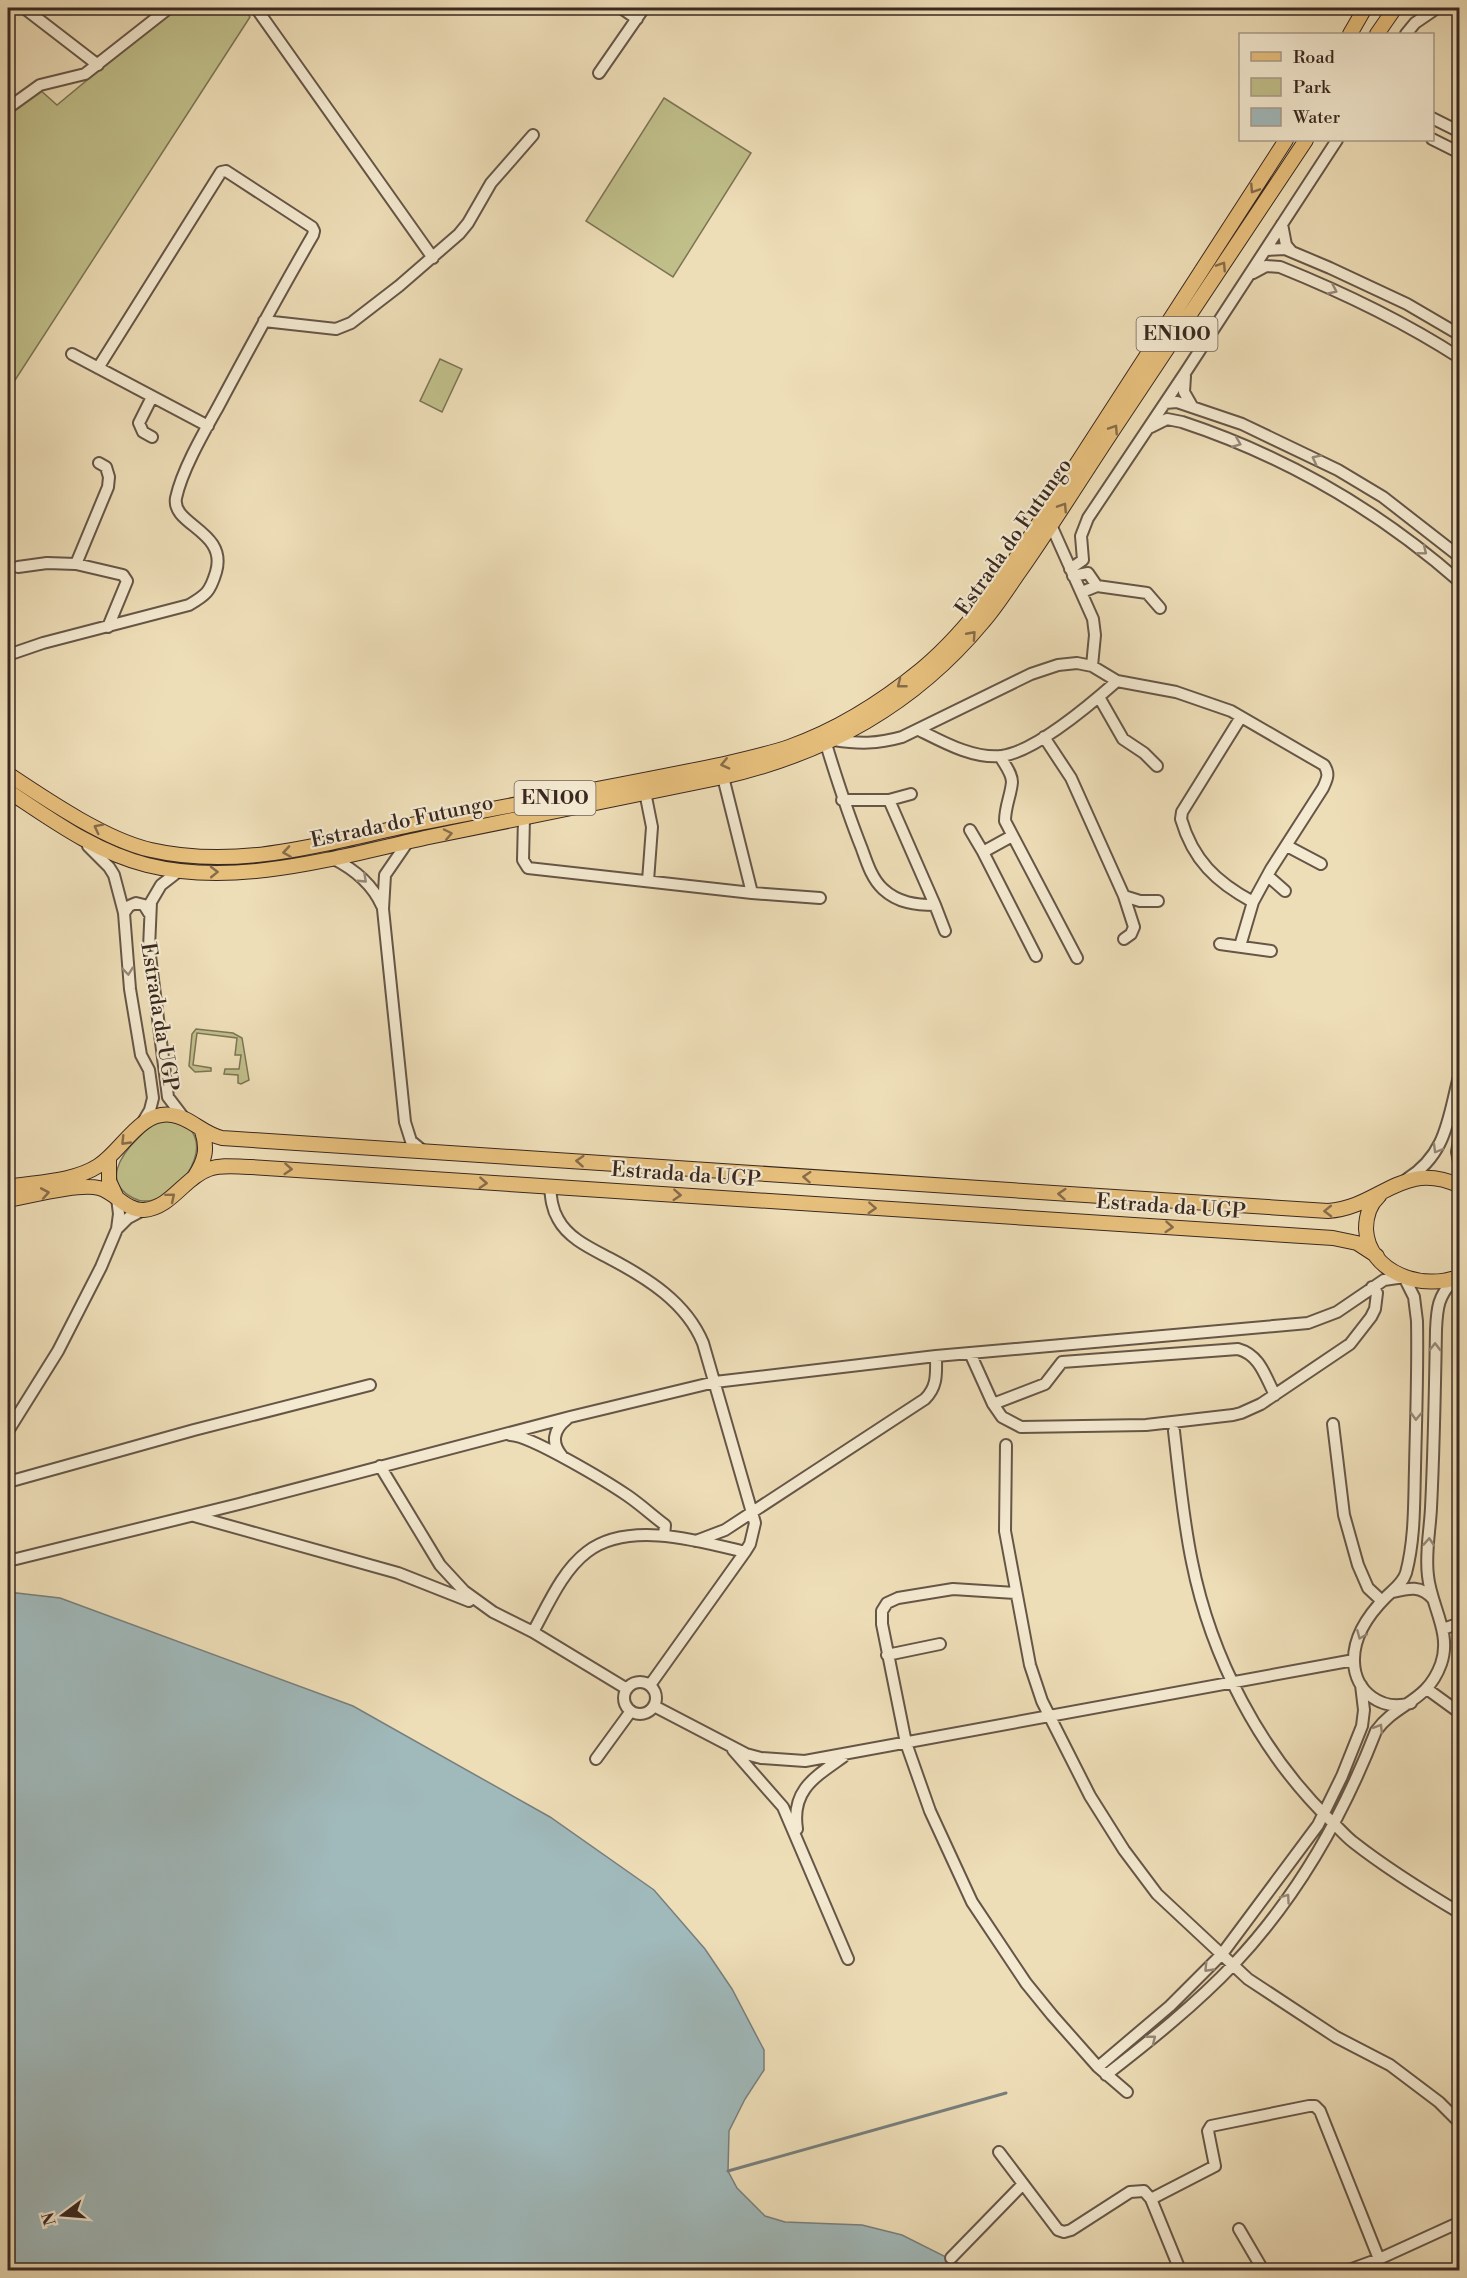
<svg xmlns="http://www.w3.org/2000/svg" width="1467" height="2278" font-family="'Libre Bodoni',serif">
<rect width="100%" height="100%" fill="#eedeb8"/>
<filter id="stains"><feTurbulence type="fractalNoise" baseFrequency=".00333" numOctaves="4"/><feColorMatrix values="0 0 0 0 .2 0 0 0 0 .09 0 0 0 0 .02 0 0 0 .5 -.17"/></filter>
<radialGradient id="worn" r=".72"><stop offset=".6" stop-color="#630" stop-opacity="0"/><stop offset="1" stop-color="#630" stop-opacity=".3"/></radialGradient>
<path fill="#c0bf8a" stroke="#7c7456" stroke-width="1.5" d="M174 8H243L250 17 8 391V115L39 89 57 105Z
M664 98 751 153 673 277 586 221Z
M440 359 462 369 442 412 420 401Z
M196 1029 233 1033 242 1038 249 1080 241 1084 238 1083V1075L224 1074 225 1069H239L241 1055H235L237 1038 197 1033 193 1065 211 1068V1071L195 1072 189 1066 192 1034Z
M169 1119C176 1122 185 1124 190 1129 215 1157 163 1215 133 1198 102 1182 121 1155 138 1138 142 1134 147 1128 151 1125 156 1122 164 1121 169 1119Z"/>
<path fill="#a0b9bb" stroke="#777f7d" stroke-width="1.5" d="M8 1592 60 1598 353 1706 550 1817 654 1890 705 1949 732 1989 764 2050V2070L745 2099 729 2131 728 2171 737 2188 765 2216 785 2222 862 2225 902 2235 960 2264 966 2270H8Z"/>
<g fill="none" stroke-linecap="round" stroke-linejoin="round">
<path stroke="#777f7d" stroke-width="3" d="M728 2171 1006 2093"/>
<defs>
<path id="minor" d="M24 8 98 65
M256 8 433 258
M621 8 637 19
M1406 34 1415 23 1437 8
M599 73 644 8
M8 108 40 85 85 74 169 8
M1432 118 1460 132
M1432 139 1460 153
M1282 224 1286 245 1292 252
M1266 250 1285 249 1330 268 1407 304 1460 335
M1253 273 1266 266 1280 267C1342 292 1403 321 1460 358
M264 321 336 329 351 323 399 286 459 234 468 223 491 183 533 135
M72 354 208 426
M1185 376 1184 392 1192 406
M1165 403 1177 402 1242 424 1338 470 1383 497 1460 557
M1151 427 1167 419 1182 422C1285 456 1378 510 1460 582
M152 437 143 432 139 423 152 397
M1051 525 1093 619 1095 635 1092 666
M76 564 108 487 109 477 106 467 99 463
M18 567 47 563 76 564 123 575 127 581 108 627
M1070 569 1083 560 1081 536 1088 518 1185 373 1337 140
M1073 576 1088 573 1097 586
M1082 592 1097 586 1147 593 1160 608
M8 655 43 643 189 605C206 595 210 592 216 572 228 531 171 525 176 498 182 470 204 432 218 407 249 349 280 292 313 235L314 231 312 227 226 171 221 172 98 368
M1099 697 1123 739 1144 753 1157 766
M1241 717 1182 812 1181 819C1193 860 1216 882 1253 902
M919 730C943 742 973 759 1002 756 1036 751 1091 704 1117 681
M1044 737 1071 778 1124 896 1140 901H1158
M834 740C859 744 877 744 902 737L1031 674 1058 665 1077 663 1092 666 1117 681 1176 692 1231 711 1324 765C1330 774 1327 779 1323 788L1271 869 1253 902 1240 946
M826 744C837 780 848 814 862 849 867 863 872 879 883 889 898 903 916 905 935 905L889 800
M1000 756C1004 764 1012 773 1012 782 1011 795 1005 806 1005 821L1077 958
M723 777 752 893
M645 792 652 827 648 881
M842 800H889L911 794
M524 818 523 860 528 868 752 893 820 898
M970 830 983 852
M1012 836 983 852 1036 956
M407 843 385 875 383 909 405 1122 411 1141 423 1151
M88 846 109 867 114 875 124 913 130 989 141 1055 149 1070 153 1098 150 1110 141 1125
M1287 846 1321 864
M332 858C354 869 372 883 382 906
M179 871 161 885 151 902 149 948 168 1097 184 1118
M1268 876 1285 891
M935 905 945 931
M124 913 129 906 136 903 144 905 149 913
M1124 939 1131 934 1134 927 1124 896
M1220 944 1271 951
M1460 1135 1457 1152 1460 1167
M1407 1179C1448 1153 1448 1116 1460 1073
M550 1187C551 1198 552 1209 558 1219 568 1238 590 1248 609 1258 647 1278 686 1302 703 1343L755 1523 750 1544 745 1552 650 1685
M117 1229 128 1218 143 1210
M970 1353 993 1404 1002 1417 1021 1427 1146 1425 1233 1415 1241 1413 1261 1404 1350 1344 1371 1317 1375 1309 1377 1293 1372 1287
M993 1404 1045 1384 1062 1362 1238 1349C1260 1355 1265 1376 1275 1395
M1333 1424 1344 1515 1358 1565 1368 1588 1382 1601
M8 1431 58 1351 101 1267 117 1229 119 1214 117 1198
M1174 1431C1179 1474 1183 1519 1192 1562 1211 1657 1260 1752 1330 1820 1338 1827 1345 1836 1353 1842 1386 1868 1423 1891 1460 1913
M510 1435C530 1435 609 1483 628 1496 641 1505 653 1516 665 1525L664 1536
M1006 1445 1005 1531 1030 1665 1042 1701 1049 1715 1090 1796 1124 1850 1157 1894 1248 1979 1336 2037 1390 2065 1439 2102 1460 2123
M562 1456C551 1443 553 1430 567 1419
M380 1466 440 1565 464 1591 493 1612 533 1632 627 1689
M8 1482 194 1430 370 1385
M194 1516 398 1573 469 1601
M696 1541 725 1530 925 1399C938 1386 936 1373 936 1356
M8 1561 239 1504 570 1417 715 1382 936 1356 1308 1323 1337 1312 1384 1280 1404 1277 1414 1297 1417 1321C1418 1370 1416 1419 1415 1468 1414 1503 1415 1539 1406 1573 1403 1583 1393 1590 1386 1597 1369 1614 1353 1637 1354 1662 1355 1692 1382 1712 1411 1703
M1393 1592C1409 1588 1421 1585 1433 1599
M1015 1593 953 1589 898 1598 887 1603 882 1611V1624L906 1743 930 1811 972 1902 1026 1983 1052 2015 1098 2067 1127 2092
M1443 1629 1460 1623
M533 1632C548 1605 562 1571 587 1552 628 1520 700 1541 745 1552
M887 1655 940 1644
M624 1698a16 16 0 1 1 32 0a16 16 0 1 1-32 0Z
M1427 1689 1460 1713
M654 1706 746 1754 761 1758 805 1761 1354 1660
M733 1750 783 1807 848 1959
M596 1759 631 1711
M797 1829C791 1790 815 1777 843 1757
M1098 2067 1170 2006 1222 1954 1318 1825 1342 1776 1362 1726 1364 1710 1361 1685
M1106 2075C1151 2040 1195 2005 1234 1964 1297 1897 1343 1816 1376 1731 1397 1702 1427 1703 1441 1664 1452 1633 1431 1606 1428 1576 1425 1554 1430 1530 1431 1508 1434 1449 1435 1390 1436 1330 1437 1307 1438 1297 1454 1279
M999 2152 1058 2230 1064 2232 1071 2230 1130 2192 1144 2191 1151 2199 1180 2270
M1151 2199 1215 2166 1208 2131 1211 2126 1309 2106H1315L1320 2111 1379 2259
M1239 2229 1263 2270
M951 2258 1023 2184
M1349 2270 1379 2259 1460 2222"/>
<path id="major" d="M1350 34 1365 8
M1377 34 1395 8
M8 774C47 800 106 840 151 850 243 871 331 841 420 823 521 803 623 785 724 764 746 759 768 754 789 747 837 730 883 701 922 669 986 615 1027 540 1072 471 1144 361 1214 250 1286 140
M8 791C52 820 95 852 147 865 238 888 341 856 429 837 527 817 625 797 723 777 827 753 914 705 983 622 997 606 1008 588 1020 571 1053 524 1083 475 1115 427 1179 331 1242 235 1306 140
M109 1158V1181L116 1196
M195 1176C205 1160 208 1149 202 1131
M8 1187C36 1182 73 1182 98 1166 122 1151 140 1110 172 1115 190 1117 203 1134 222 1138L1328 1211C1381 1207 1402 1159 1460 1186
M1379 1196C1369 1205 1366 1216 1366 1229 1368 1273 1424 1292 1460 1276
M8 1200C30 1196 79 1183 99 1188 115 1192 126 1211 144 1210 171 1208 185 1177 209 1169 223 1164 237 1167 251 1167L1333 1238 1357 1243 1377 1256"/>
</defs>
<use href="#minor" stroke="#665647" stroke-width="14"/>
<use href="#major" stroke="#392821" stroke-width="16"/>
<use href="#minor" stroke="#f4ead1" stroke-width="10"/>
<use href="#major" stroke="#e7bf7c" stroke-width="14"/>
</g>
<defs><path id="oneway-chevron" d="M-2-3.5L2.5 0L-2 3.5" fill="none" stroke-width="1.6" stroke-linecap="round" stroke-linejoin="round" transform="scale(1.5)"/></defs>
<g stroke="#876c4a">
<use href="#oneway-chevron" transform="translate(1254 189) rotate(123)"/>
<use href="#oneway-chevron" transform="translate(1222 266) rotate(-57)"/>
<use href="#oneway-chevron" transform="translate(1114 429) rotate(-57)"/>
<use href="#oneway-chevron" transform="translate(1063 507) rotate(-57)"/>
<use href="#oneway-chevron" transform="translate(972 635) rotate(-48)"/>
<use href="#oneway-chevron" transform="translate(901 684) rotate(142)"/>
<use href="#oneway-chevron" transform="translate(725 764) rotate(167)"/>
<use href="#oneway-chevron" transform="translate(98 828) rotate(-153)"/>
<use href="#oneway-chevron" transform="translate(448 834) rotate(-12)"/>
<use href="#oneway-chevron" transform="translate(287 852) rotate(171)"/>
<use href="#oneway-chevron" transform="translate(214 872) rotate(-1)"/>
<use href="#oneway-chevron" transform="translate(125 1141) rotate(134)"/>
<use href="#oneway-chevron" transform="translate(580 1161) rotate(-176)"/>
<use href="#oneway-chevron" transform="translate(288 1169) rotate(4)"/>
<use href="#oneway-chevron" transform="translate(807 1177) rotate(-176)"/>
<use href="#oneway-chevron" transform="translate(483 1183) rotate(4)"/>
<use href="#oneway-chevron" transform="translate(45 1193) rotate(-10)"/>
<use href="#oneway-chevron" transform="translate(1062 1194) rotate(-176)"/>
<use href="#oneway-chevron" transform="translate(677 1195) rotate(4)"/>
<use href="#oneway-chevron" transform="translate(171 1197) rotate(-40)"/>
<use href="#oneway-chevron" transform="translate(872 1208) rotate(3)"/>
<use href="#oneway-chevron" transform="translate(1328 1211) rotate(179)"/>
<use href="#oneway-chevron" transform="translate(1169 1227) rotate(4)"/>
</g>
<g stroke="#968979">
<use href="#oneway-chevron" transform="translate(1333 290) rotate(25)"/>
<use href="#oneway-chevron" transform="translate(1237 443) rotate(22)"/>
<use href="#oneway-chevron" transform="translate(1316 459) rotate(-153)"/>
<use href="#oneway-chevron" transform="translate(1423 551) rotate(39)"/>
<use href="#oneway-chevron" transform="translate(363 879) rotate(43)"/>
<use href="#oneway-chevron" transform="translate(128 971) rotate(84)"/>
<use href="#oneway-chevron" transform="translate(1437 1149) rotate(120)"/>
<use href="#oneway-chevron" transform="translate(1435 1347) rotate(-89)"/>
<use href="#oneway-chevron" transform="translate(1416 1416) rotate(92)"/>
<use href="#oneway-chevron" transform="translate(1429 1542) rotate(-86)"/>
<use href="#oneway-chevron" transform="translate(1361 1635) rotate(113)"/>
<use href="#oneway-chevron" transform="translate(1379 1728) rotate(-58)"/>
<use href="#oneway-chevron" transform="translate(1286 1898) rotate(-55)"/>
<use href="#oneway-chevron" transform="translate(1208 1968) rotate(134)"/>
<use href="#oneway-chevron" transform="translate(1152 2039) rotate(-38)"/>
</g>
<g text-anchor="middle" dominant-baseline="central" stroke-width="4.5" stroke-linejoin="round" paint-order="stroke">
<g fill="#f4ead1" stroke="#716256" stroke-width="1.5">
<rect x="1136.5" y="317" width="81" height="34" rx="4.5"/>
<rect x="514.5" y="781" width="81" height="34" rx="4.5"/>
</g>
<g font-size="20" font-weight="bold" fill="#392821">
<text x="1177" y="334">EN100</text>
<text x="555" y="798">EN100</text>
</g>
<g font-size="21" fill="#392821" stroke="#f4ead1">
<text transform="translate(1014 537) rotate(-55)">Estrada do Futungo</text>
<text transform="translate(402 822) rotate(-12)">Estrada do Futungo</text>
<text transform="translate(159 1017) rotate(81)">Estrada da UGP</text>
<text transform="translate(686 1175) rotate(4)">Estrada da UGP</text>
<text transform="translate(1171 1207) rotate(4)">Estrada da UGP</text>
</g>
</g>
<rect width="1467" height="2278" fill="none" stroke="#eedeb8" stroke-width="30"/>
<rect x="9" y="9" width="1449" height="2260" fill="none" stroke="#392821" stroke-width="3"/>
<rect x="15" y="15" width="1437" height="2248" fill="none" stroke="#392821" stroke-width="1.5"/>
<rect x="1239" y="33" width="195" height="108" fill="#f4ead1" stroke="#a99c8b" stroke-width="1.5"/>
<rect x="1251" y="52" width="30" height="9" fill="#e7bf7c" stroke="#a99c8b" stroke-width="1.5"/>
<text x="1293" y="63" font-size="18" fill="#392821">Road</text>
<rect x="1251" y="78" width="30" height="18" fill="#c0bf8a" stroke="#a99c8b" stroke-width="1.5"/>
<text x="1293" y="93" font-size="18" fill="#392821">Park</text>
<rect x="1251" y="108" width="30" height="18" fill="#a0b9bb" stroke="#a99c8b" stroke-width="1.5"/>
<text x="1293" y="123" font-size="18" fill="#392821">Water</text>
<g transform="translate(63 2215) rotate(254)" stroke="#f4ead1" stroke-width="4.5" paint-order="stroke">
<path d="M0-4.5L10 22L0 15L-10 22Z" fill="#392821"/>
<text y="-9" font-size="16" font-weight="bold" text-anchor="middle" fill="#392821">N</text>
</g>
<rect width="100%" height="100%" filter="url(#stains)"/>
<rect width="100%" height="100%" fill="url(#worn)"/>
</svg>
